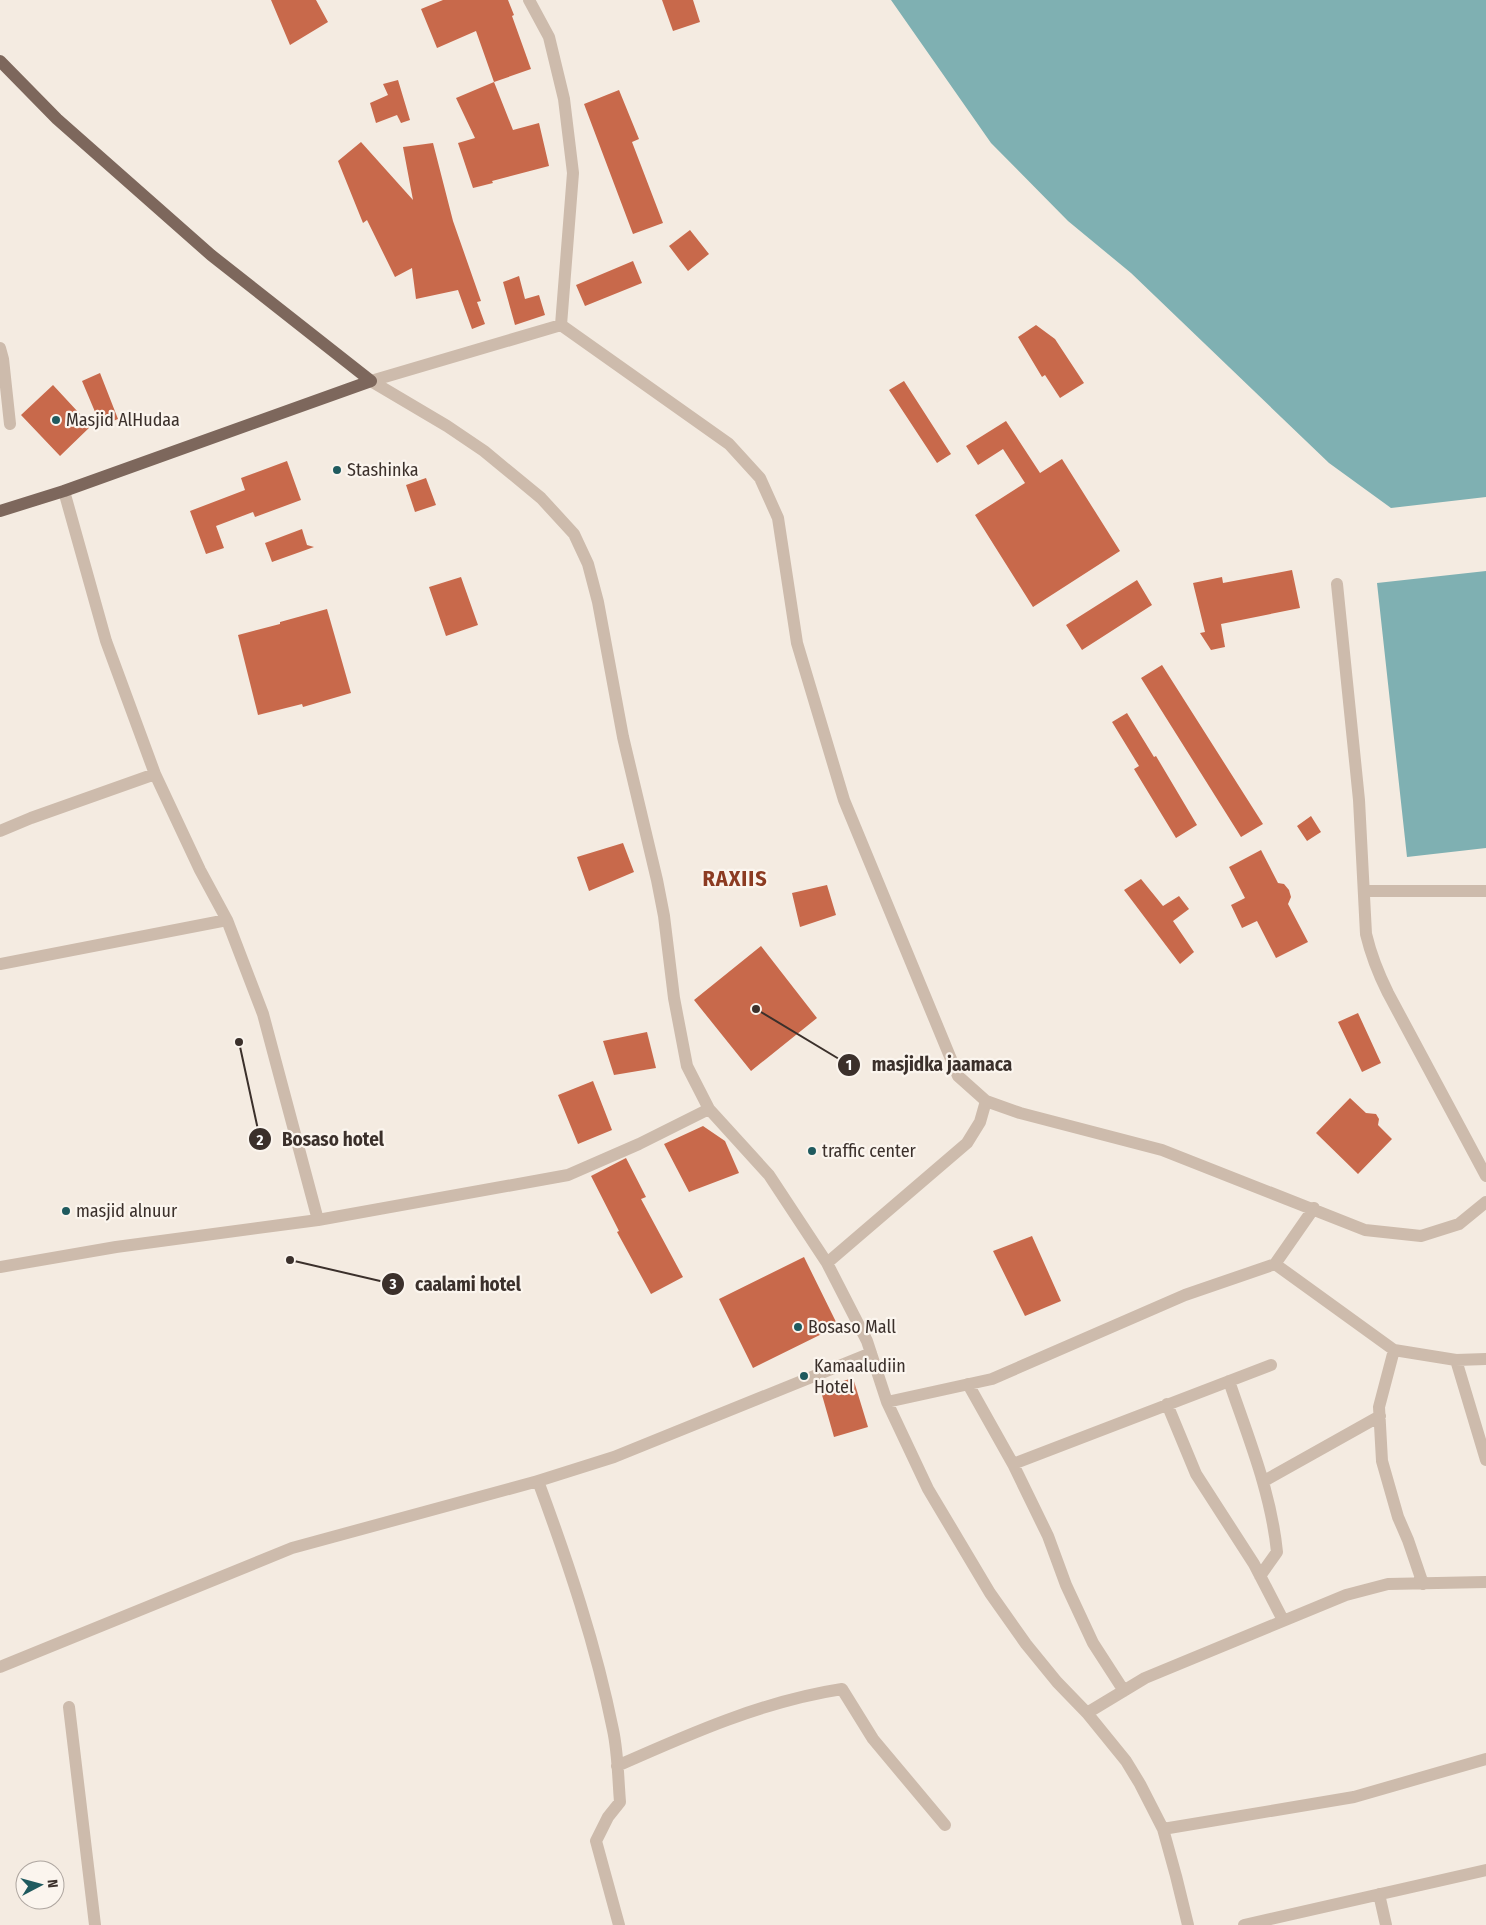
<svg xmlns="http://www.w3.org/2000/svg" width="1486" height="1925" font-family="'Fira Sans Condensed',sans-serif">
<rect width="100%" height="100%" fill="#f4ebe1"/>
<path fill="#7fb0b2" d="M891 0H1486V497L1391 508 1329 463 1131 273 1068 221 991 143Z
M1486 571V848L1407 857 1377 583Z"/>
<path fill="#c8694b" d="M271 0H316L328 22 290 45Z
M443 0H508L514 15 512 16 531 69 494 82 476 31 437 48 421 9Z
M662 0H693L700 22 673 31Z
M398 80 410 120 401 123 397 115 376 123 370 103 388 95 383 84Z
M494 82 513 130 539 123 549 166 492 181 493 183 473 188 458 143 475 138 456 98Z
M619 90 639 139 632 142 663 223 633 234 584 104Z
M361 142 413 200 403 147 433 143 453 221 481 301 477 302 485 324 472 329 458 290 416 299 412 268 395 277 367 220 363 223 338 161Z
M690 230 709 254 688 271 669 246Z
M633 261 642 283 585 306 576 285Z
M519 276 525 299 539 295 545 315 515 325 503 282Z
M1036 325 1055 339 1084 383 1060 398 1045 375 1042 377 1018 337Z
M100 373 118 419 101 426 82 381Z
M904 381 951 454 937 463 889 390Z
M53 385 91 426 60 456 21 415Z
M1006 421 1040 473 1062 459 1120 551 1033 607 975 515 1025 483 1003 449 978 465 966 446Z
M287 461 301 500 255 517 253 512 216 526 224 548 206 554 190 511 245 490 241 478Z
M426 478 436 505 415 512 406 485Z
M302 529 307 545 314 547 272 562 265 543Z
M1292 570 1300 608 1221 624 1225 647 1211 650 1200 633 1205 632 1193 583 1222 577 1223 583Z
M461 577 478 625 446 636 429 587Z
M1137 580 1152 605 1082 650 1066 625Z
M327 609 351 693 303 707 302 704 258 715 238 635 280 624V622Z
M1162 665 1263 824 1241 837 1141 678Z
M1127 713 1154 757 1156 756 1197 825 1176 838 1134 769 1139 766 1112 722Z
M1311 816 1321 832 1307 841 1297 826Z
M623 843 634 872 589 891 577 857Z
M1261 850 1278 883 1284 884 1289 890 1291 897 1288 904 1308 942 1276 958 1257 921 1242 928 1231 905 1245 898 1229 867Z
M1141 879 1163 906 1179 896 1189 909 1173 921 1194 952 1180 964 1124 890Z
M827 885 836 915 800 927 792 893Z
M761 946 817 1018 751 1071 694 1000Z
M1358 1013 1381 1063 1362 1072 1338 1022Z
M647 1032 656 1068 614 1075 603 1041Z
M593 1081 612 1130 578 1144 558 1095Z
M1350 1098 1366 1113 1376 1114 1379 1119 1378 1125 1392 1139 1358 1174 1316 1133Z
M703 1126 725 1141 739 1173 689 1192 664 1144Z
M626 1158 646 1197 641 1199 683 1277 651 1294 617 1232 619 1231 591 1176Z
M1032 1236 1061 1301 1025 1316 993 1251Z
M804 1257 838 1326 753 1368 719 1299Z
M853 1378 868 1427 834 1437 820 1388Z"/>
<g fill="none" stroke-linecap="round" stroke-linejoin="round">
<path stroke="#cdbbac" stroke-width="12" d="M529 0 549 37 564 99 573 173 561 325
M561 325 729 444 760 478 778 518 797 643 844 800 958 1076 986 1101 1020 1113 1162 1150 1365 1230 1421 1236 1459 1224 1486 1202
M0 348 3 359 10 424
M371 381 447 426 484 451 541 498 574 534 588 564 598 602 623 737 657 880 664 916 674 998 687 1066 709 1109 769 1175 827 1263 867 1341 887 1402 928 1489 990 1593 1026 1644 1057 1682 1087 1713 1126 1761 1140 1784 1163 1829 1176 1876 1188 1925
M371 381 561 325
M64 491 106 641 155 774 200 870 227 920 263 1014 318 1220
M1337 584 1359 800 1366 934C1371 955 1378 973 1388 993L1486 1176
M0 831 31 818 155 774
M1364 891H1486
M0 964 227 920
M827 1263 967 1143 980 1122 986 1101
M1275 1264 1394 1350 1456 1360 1486 1359
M0 1267 116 1247 318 1220 568 1175 639 1144 709 1109
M1394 1350 1379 1407 1382 1461 1398 1517 1408 1540 1423 1584
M1456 1360 1486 1460
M1229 1381C1248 1437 1271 1492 1277 1552L1260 1576
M968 1384 1013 1464 1048 1536 1066 1585 1093 1643 1124 1691
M887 1402 992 1379 1185 1295 1275 1264 1314 1208
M1167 1404 1196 1474 1254 1564 1283 1620
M1013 1464 1271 1365
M538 1481C568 1562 596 1645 613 1730 618 1753 618 1778 620 1802L608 1817 596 1841 619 1925
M1264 1481 1380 1416
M0 1667 292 1548 538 1481 614 1457 871 1353
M69 1707 95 1925
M1087 1713 1145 1678 1346 1595 1388 1584 1486 1582
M617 1766C689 1734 763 1701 842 1689L873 1739 945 1825
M1163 1829 1354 1797 1486 1759
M1379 1894 1386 1925
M1244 1925 1486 1870"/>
<path stroke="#7d675c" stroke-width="12" d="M0 61 57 119 211 255 371 381
M0 511 64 491 371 381"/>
</g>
<g fill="#1f5a5e" stroke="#fbf5ee" stroke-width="2">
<circle cx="56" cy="420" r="5"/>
<circle cx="337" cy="470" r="5"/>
<circle cx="812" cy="1151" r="5"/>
<circle cx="66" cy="1211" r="5"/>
<circle cx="798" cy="1327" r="5"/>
<circle cx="804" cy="1376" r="5"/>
</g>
<g text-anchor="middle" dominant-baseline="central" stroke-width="4.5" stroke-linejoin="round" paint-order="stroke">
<g font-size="18" fill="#3b302b" stroke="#fbf5ee" text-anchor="start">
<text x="66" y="420">Masjid AlHudaa</text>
<text x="347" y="470">Stashinka</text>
<text x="822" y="1151">traffic center</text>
<text x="76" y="1211">masjid alnuur</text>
<text x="808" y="1327">Bosaso Mall</text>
<text x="814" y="1366">Kamaaludiin<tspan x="814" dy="21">Hotel</tspan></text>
</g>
<g font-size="22" font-weight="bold" letter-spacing="1" fill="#8c3b22" stroke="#fbf5ee">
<text x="735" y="878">RAXIIS</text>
</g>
</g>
<path fill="none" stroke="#3b302b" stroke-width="2" d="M756 1009L849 1065M239 1042L260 1139M290 1260L393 1284"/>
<g fill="#3b302b" stroke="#fbf5ee" stroke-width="2">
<circle cx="756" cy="1009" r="5"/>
<circle cx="239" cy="1042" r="5"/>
<circle cx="290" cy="1260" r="5"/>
<circle cx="849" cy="1065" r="12"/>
<circle cx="260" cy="1139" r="12"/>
<circle cx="393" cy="1284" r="12"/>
</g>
<g font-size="15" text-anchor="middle" font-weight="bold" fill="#fff">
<text x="849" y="1070">1</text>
<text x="260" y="1145">2</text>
<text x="393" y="1289">3</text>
</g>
<g font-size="19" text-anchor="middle" font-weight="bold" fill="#3b302b" stroke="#fbf5ee" stroke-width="4.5" stroke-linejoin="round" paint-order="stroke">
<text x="942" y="1071">masjidka jaamaca</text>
<text x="333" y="1146">Bosaso hotel</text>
<text x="468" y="1291">caalami hotel</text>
</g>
<g transform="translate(40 1885) rotate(84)"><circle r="24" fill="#fbf5ee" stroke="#aea6a0"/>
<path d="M0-4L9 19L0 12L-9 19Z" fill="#1f5a5e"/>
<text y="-8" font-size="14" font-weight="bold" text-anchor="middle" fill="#3b302b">N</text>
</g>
</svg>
